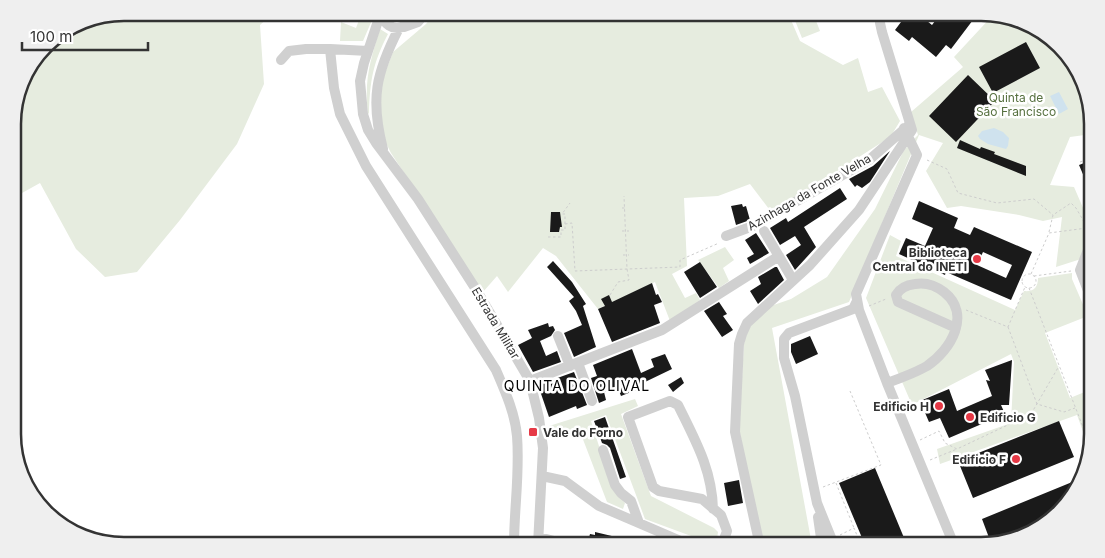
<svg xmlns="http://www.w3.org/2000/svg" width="1105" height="558" font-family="Inter,sans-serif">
<rect width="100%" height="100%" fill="#fff"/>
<path fill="#e6ecdf" d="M362 12 375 13 363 41H340L341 22 356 28Z
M432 12 788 13 800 41 843 65 858 58 868 92 882 87 900 121 891 136 887 139 772 213 750 184 718 196 684 198 687 266 672 274 685 298 696 293 700 300 670 321 655 282 598 309 556 256 543 248 508 292 497 276 483 292 391 153 386 143 380 116V86L393 52 426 24 430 19Z
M124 13H273L260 25 264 84 237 144 180 220 137 272 105 277 76 249 40 183 13 198V117L24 75 50 40 82 21Z
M389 13H405L398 22H393L388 17Z
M792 13H813L820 31 802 38Z
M993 15 1030 24 1073 62 1092 110V134L1070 137 1050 185 1074 187 1090 224 1081 259 1056 267 1062 217 1043 221 1019 215 961 206 947 208 926 171 943 143 919 135 849 302 772 328 812 545H762L739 428 744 344 746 335 751 325 768 307 791 299 827 277 875 209 903 152 911 142 918 135 911 112 963 67 954 57Z
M380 29 388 34C373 63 370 80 369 113L368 114C364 80 370 61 380 29Z
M890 235 901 241 896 256 1015 310 1024 291C1034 292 1038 287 1038 278L1072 273V279L1088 316 1045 333 1070 398 1092 389V435L1085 437 1077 415 940 464 937 449 1011 423 1014 362 1011 354 912 405 866 298Z
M725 247 734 260 723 268 729 281 719 288 698 260Z
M635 399 638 406 621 414 651 496 714 528 718 532 717 539 710 543 645 519 606 415 591 421 612 487 625 503 623 509 607 502 579 429 550 434 549 426Z"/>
<path fill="#cfe2ee" d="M1059 92 1068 109 1059 114 1050 96Z
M994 128 1003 132 1009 138 1008 146 1006 149 988 144 980 139 978 136 982 131Z"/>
<path fill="#1a1a1a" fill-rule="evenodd" d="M898 12H916L932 25 942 12H979L951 49 946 45 936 57 912 37 909 41 895 30 904 18Z
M1026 42 1040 68 993 93 979 67Z
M968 75 995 101 956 142 929 116Z
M960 140 980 149 981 147 995 152 994 154 1026 166V176L957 148Z
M890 151 870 182 862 188 857 185 855 187 849 179 873 166Z
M1092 160V177L1085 179 1079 165Z
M840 188 847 199 804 227 816 247 795 270 786 255 801 245 795 236 780 245 770 228 786 218 788 222Z
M919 201 958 218 954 228 970 235 974 227 1032 252 1011 300 946 272 945 275 899 254 906 238 925 246 933 228 912 219ZM983 252 1012 265 1006 278 977 265Z
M742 204 743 207 746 206 750 220 736 225 731 206Z
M551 212H560L562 227H560L559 232H550Z
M756 233 769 253 750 264 747 258 754 254 745 240Z
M553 261 572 282 586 304 583 306 596 347 574 357 564 333 582 325 576 311 569 301 574 297 547 267Z
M700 262 717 287 700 298 684 272Z
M775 267H777L784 280 758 304 750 291 761 284 758 277Z
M652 283 656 295 658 294 662 302 654 305 660 323 612 342 598 309 605 306 601 299 609 295 612 302Z
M719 302 727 314 723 316 733 330 722 337 704 311Z
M548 323 549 327 553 326 555 330 551 336 540 341 546 356 557 351 561 362 533 372 518 345 532 338 528 330Z
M810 336 818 354 796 364 791 352V344Z
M632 349 641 373 654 367 651 359 665 354 672 369 645 382 646 386 621 396 617 386 604 392 606 400 599 403 591 378 597 376 593 365Z
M1012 360 1009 405H1001L1005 414 949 438 940 418 929 422 920 401 949 389 957 411 992 396 986 380 990 381 985 370Z
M574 372 587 405 577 409 576 406 549 417 538 385Z
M681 377 684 383 673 392 668 385Z
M605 417 626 477 620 479 610 448 607 445 602 443 594 421Z
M1059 421 1074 457 973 498 958 461Z
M875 468 907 545H865L839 483Z
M1082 478 1081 483 1043 526 1009 538 1008 536 991 543 982 519Z
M739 480 743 503 728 506 724 483Z
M595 532 616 537 614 545H587L590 534 595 535Z"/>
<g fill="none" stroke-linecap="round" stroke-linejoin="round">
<path stroke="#cdcdcd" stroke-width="1" stroke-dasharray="2.5 2.5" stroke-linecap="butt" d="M927 160 947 169 958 193 997 203 1034 199 1053 215
M1080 162 1092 158
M1089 182 1092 181
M622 208H627
M565 224 572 223 575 271 680 267V260L719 243
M622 231H629
M1049 232 1053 215 1071 203 1076 208 1087 227
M548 237H561V230H565V214H562L570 203
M623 255H629
M1022 281a7 7 0 1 1 14 0a7 7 0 1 1-14 0Z
M1031 274 1049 233 1087 228 1090 231
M1034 276 1071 271
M1029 288 1090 445
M610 295 618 282 629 280 627 269 624 196
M869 306 886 299
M966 310 1008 327 1025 287
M1008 327 1037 404 1064 412 1075 408
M920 440 939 431 945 443 957 449 1031 414 1059 366
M930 460 957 449
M836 483 854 528
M823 487 881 465 850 391
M840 535 854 528 861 545"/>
<path stroke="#d0d0d0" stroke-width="10" d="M381 12 364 63 360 81 363 114 368 130 376 143 418 199 477 291 530 381 539 418 543 448 538 545
M381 13C383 23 393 32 404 26 409 24 412 17 414 12
M404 27 418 22 426 12
M368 51 330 49 334 88 340 114 366 166 496 370C505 391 515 413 517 436 520 473 514 509 514 545
M281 60 289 51 306 49H330
M904 128 917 155 856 294 859 310 887 383 954 545
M383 149C370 99 376 73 399 28
M764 231 793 280
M726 236 753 226 869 160 908 126
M1092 240 1080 270 1092 301
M558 336 570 366
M578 363 592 401
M530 381 662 330 779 256
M887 383C901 378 915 373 927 366 951 350 972 314 944 292 935 285 926 282 915 284 906 285 900 288 896 295L898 302 956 328
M603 450 615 485 621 493 631 501 639 523
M542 476 565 481 599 506 690 545
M713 509C712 469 695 440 678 405L670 401 628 417 653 487 659 491 702 499 721 515 727 531 723 542 720 545
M818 517 822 545
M539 537 569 545
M758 545V537L735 432 739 344 742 334 747 323 810 265 859 210 912 130 882 32 880 23 881 12
M834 545 817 503 795 396 784 358V339L789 333 853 309 857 301"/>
</g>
<g fill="#e63946" stroke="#fff" stroke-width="2">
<circle cx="977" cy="259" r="5"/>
<circle cx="939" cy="406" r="5"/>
<circle cx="970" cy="417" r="5"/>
<rect x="528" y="427" width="10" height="10" rx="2.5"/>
<circle cx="1016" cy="459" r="5"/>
</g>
<g text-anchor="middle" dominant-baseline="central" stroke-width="5" stroke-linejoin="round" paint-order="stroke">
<g font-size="12" fill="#56703f" stroke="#fff">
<text x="1016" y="97">Quinta de<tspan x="1016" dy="14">São Francisco</tspan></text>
</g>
<g font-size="12" fill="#333" stroke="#fff">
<text transform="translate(809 192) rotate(-30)">Azinhaga da Fonte Velha</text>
<text transform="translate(496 323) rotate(59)">Estrada Militar</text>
</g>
<g font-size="12" font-weight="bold" fill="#333" stroke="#fff" text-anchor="end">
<text x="967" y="252">Biblioteca<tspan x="967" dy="14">Central do INETI</tspan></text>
<text x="929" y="406">Edificio H</text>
<text x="980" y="417" text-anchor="start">Edificio G</text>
<text x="543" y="432" text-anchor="start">Vale do Forno</text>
<text x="1006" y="459">Edificio F</text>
</g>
<g font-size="14" letter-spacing="1" fill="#000" stroke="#fff">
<text x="577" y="385">QUINTA DO OLIVAL</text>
</g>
</g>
<path d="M0 0H1105V558H0ZM124 21H981A103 103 0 0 1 1084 124V434A103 103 0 0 1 981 537H124A103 103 0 0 1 21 434V124A103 103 0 0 1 124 21Z" fill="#efefef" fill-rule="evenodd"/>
<path fill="none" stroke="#333" stroke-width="2.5" d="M124 21H981A103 103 0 0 1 1084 124V434A103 103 0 0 1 981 537H124A103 103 0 0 1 21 434V124A103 103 0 0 1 124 21Z"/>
<path d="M22 42v8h126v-8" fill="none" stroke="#333333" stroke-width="2.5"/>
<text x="30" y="42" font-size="15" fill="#333333" stroke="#ffffff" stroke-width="4" paint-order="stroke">100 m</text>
</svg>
